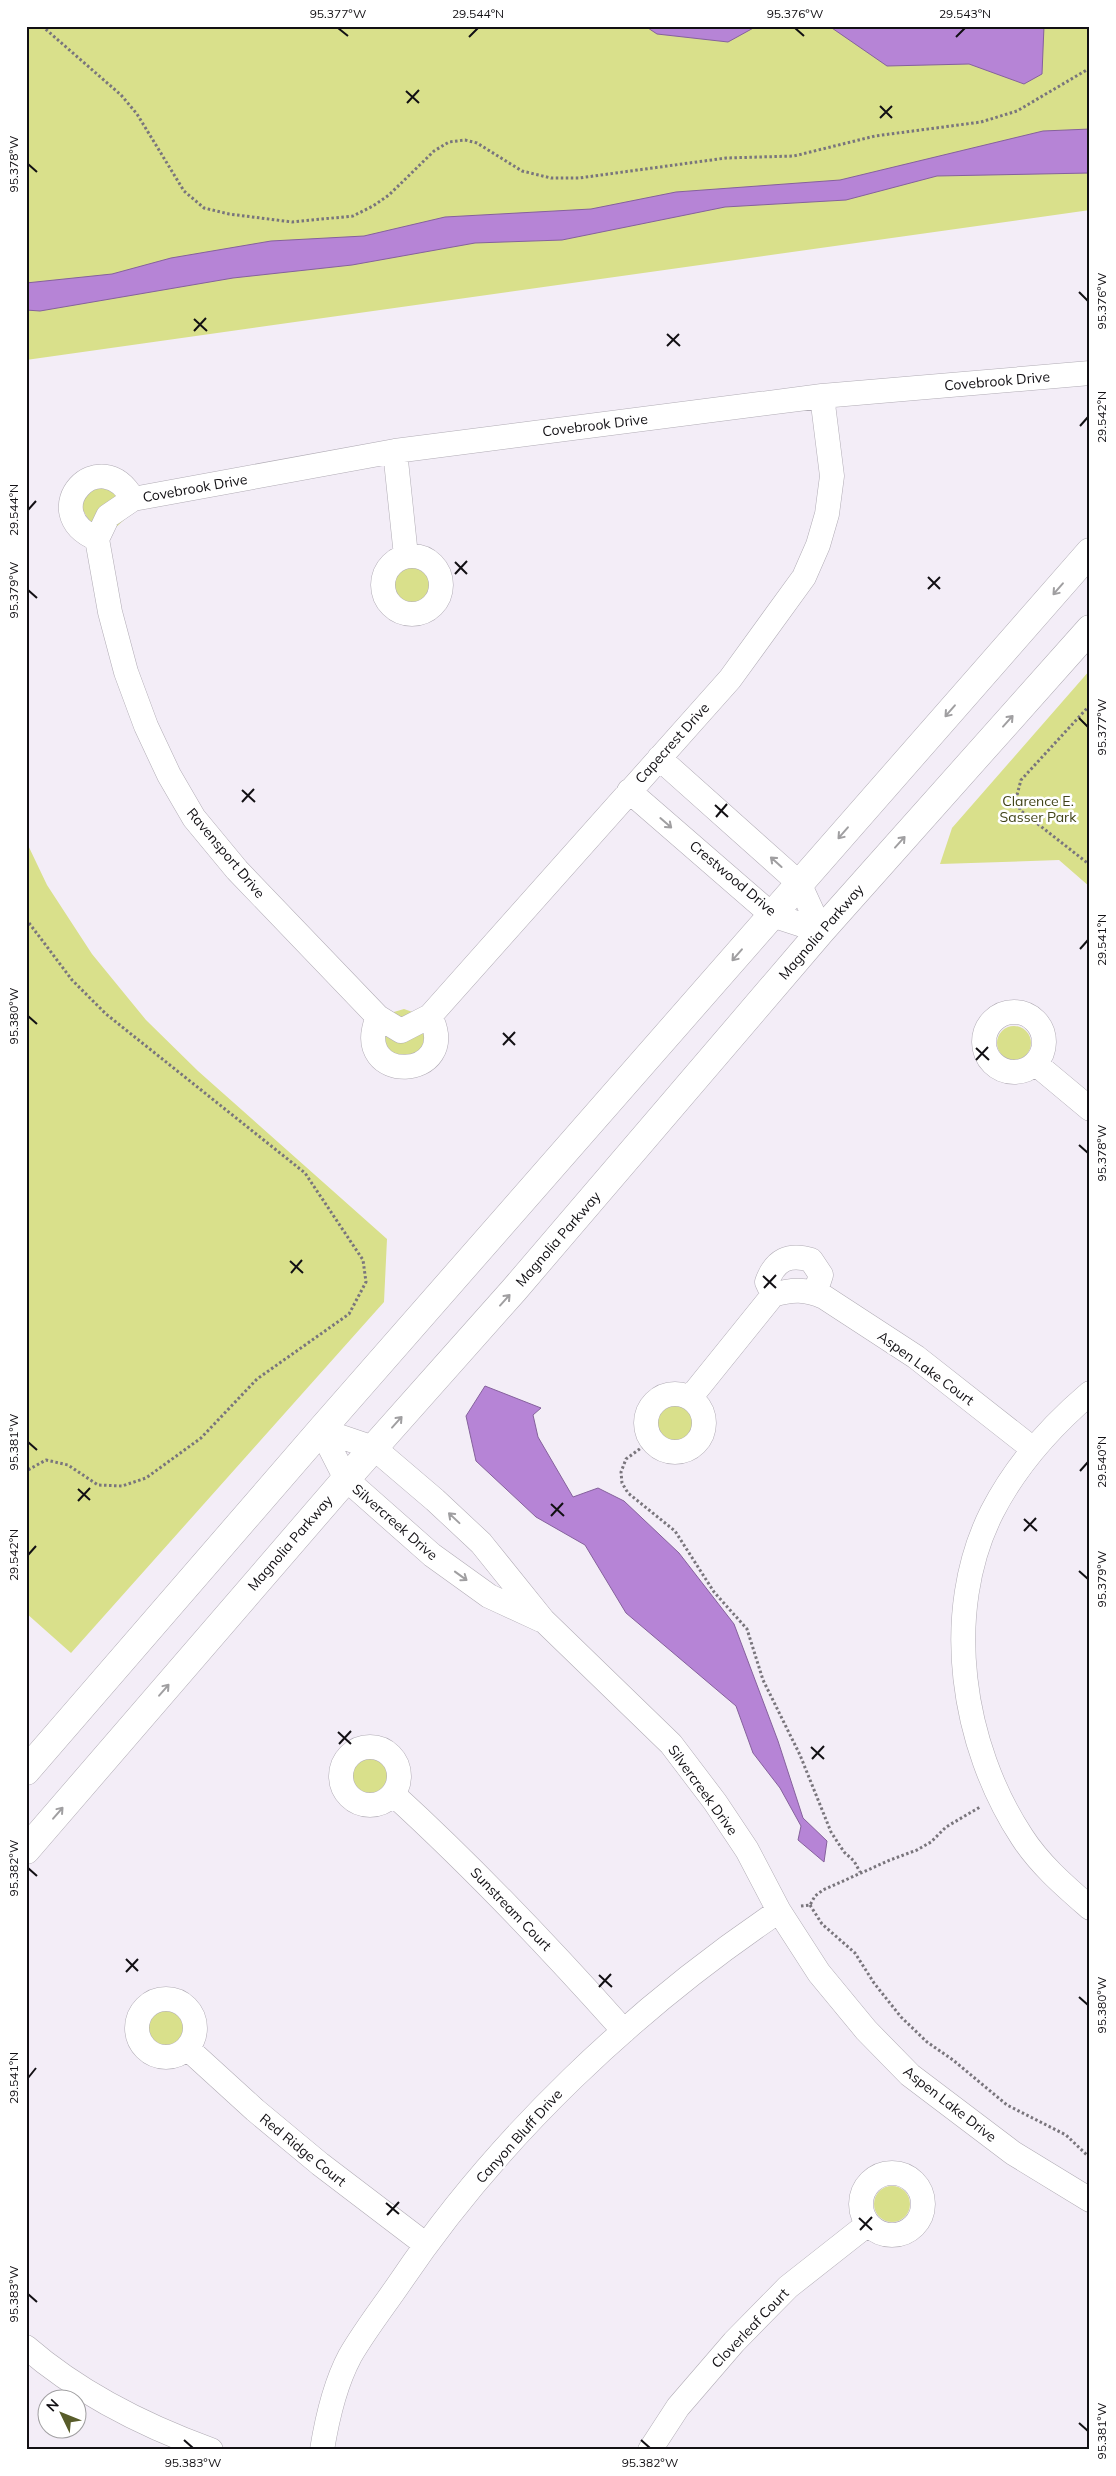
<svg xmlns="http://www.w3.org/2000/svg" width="1116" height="2476" font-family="Mulish,sans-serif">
<rect width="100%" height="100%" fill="#f3edf7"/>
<path fill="#d9e08b" d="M26 26H1090V210L26 360Z
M111 480 126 518 113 530 95 531 76 498Z
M388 582a27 27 0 1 1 54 0a27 27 0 1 1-54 0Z
M1090 670V887L1059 860 940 864 952 828Z
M26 841 47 885 92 954 146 1020 198 1071 387 1239 384 1302 71 1653 26 1613Z
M404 1009 421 1015 427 1049 397 1062 377 1029 387 1014Z
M997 1043a17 17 0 1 1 34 0a17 17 0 1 1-34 0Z
M657 1423a18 18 0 1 1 36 0a18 18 0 1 1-36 0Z
M353 1776a17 17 0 1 1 34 0a17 17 0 1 1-34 0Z
M149 2028a17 17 0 1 1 34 0a17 17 0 1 1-34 0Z
M874 2204a18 18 0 1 1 36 0a18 18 0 1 1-36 0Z"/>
<path fill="#b684d6" stroke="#85619c" d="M645 26H757L728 42 657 34Z
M829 26H1044L1042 74 1024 84 969 64 887 66Z
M1090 129V173L937 176 846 200 725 207 562 240 475 243 352 265 233 278 40 311 26 310V283L112 274 171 258 271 241 364 236 445 217 591 209 676 192 840 180 1043 131Z
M485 1386 541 1408 533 1415 538 1437 573 1497 598 1488 624 1501 679 1553 734 1624 778 1741 803 1818 827 1841 824 1862 798 1840 801 1826 780 1788 753 1753 736 1706 626 1613 585 1545 536 1517 476 1461 466 1416Z"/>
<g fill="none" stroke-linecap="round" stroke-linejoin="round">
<defs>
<path id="street" d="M822 396 832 476 827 514 818 545 804 577 730 679 430 1016 401 1031 378 1017 237 870 194 818 169 775 146 726 126 672 110 612 97 539 108 516 133 499 395 451 822 396 1090 373
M395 451 406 556
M97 539C34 512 100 440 133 499
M383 585a29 29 0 1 1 58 0a29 29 0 1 1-58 0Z
M659 758 799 883 821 931
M629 791 772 915 821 931
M984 1042a30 30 0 1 1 60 0a30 30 0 1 1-60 0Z
M378 1017C349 1086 463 1081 430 1016
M1036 1064 1090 1109
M773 1295 767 1282C775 1260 789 1253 811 1260L821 1275 815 1293
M1090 1393C1050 1427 1016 1465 992 1512 941 1613 962 1746 1022 1837 1040 1865 1066 1887 1090 1908
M646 1423a29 29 0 1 1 58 0a29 29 0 1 1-58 0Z
M690 1398 773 1295C792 1289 806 1289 824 1297L916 1357 1033 1449
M321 1430 374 1448 435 1500 481 1543 543 1620 671 1744 715 1802 747 1850 779 1911 819 1973 866 2030 910 2075 1013 2153 1090 2200
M321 1430 346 1479 432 1555 489 1596 541 1620
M341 1776a29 29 0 1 1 58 0a29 29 0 1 1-58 0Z
M393 1794C474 1868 550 1948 624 2031
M137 2028a29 29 0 1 1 58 0a29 29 0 1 1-58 0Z
M187 2048 255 2110 320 2164 425 2244
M861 2204a31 31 0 1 1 62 0a31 31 0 1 1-62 0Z
M26 2347C79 2393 145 2426 211 2450
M322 2450C327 2419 335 2384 350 2356 365 2330 384 2306 401 2281 498 2137 635 2008 779 1911
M650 2450 678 2407 734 2342 788 2287 868 2224"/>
<path id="secondary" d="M26 1771 321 1430 1090 552
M26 1850 346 1479 514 1290 821 931 1090 629"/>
</defs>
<use href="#street" stroke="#b1acb5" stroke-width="25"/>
<use href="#secondary" stroke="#b1acb5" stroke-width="29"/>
<path stroke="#79757c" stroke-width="3" stroke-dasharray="2.5 2.5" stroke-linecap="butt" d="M42 26 121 95 137 114 184 191 204 208 229 214 292 222 353 216 373 206 389 195 434 151 449 142 465 140 477 143 522 171 551 178H579L726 158 794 156 875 136 981 122 1017 111 1090 68
M1090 705 1021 780 1017 795 1020 810 1090 865
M26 919 72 980 106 1014 305 1173 363 1260 366 1282 349 1314 257 1379 201 1438 146 1478 122 1486 98 1485 68 1465 46 1460 26 1471
M652 1440 626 1459 621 1472 622 1483 628 1493 675 1531 714 1592 747 1629 763 1680 800 1755 831 1832 844 1852 854 1861 860 1872
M810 1905 822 1924 855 1953 874 1983 901 2017 927 2042 953 2060 1007 2105 1066 2135 1090 2158
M801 1906 810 1905 815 1896 823 1890 890 1860 917 1850 931 1842 946 1827 980 1807"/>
<use href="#street" stroke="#fff" stroke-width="24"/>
<use href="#secondary" stroke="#fff" stroke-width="28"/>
</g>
<defs><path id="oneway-shaft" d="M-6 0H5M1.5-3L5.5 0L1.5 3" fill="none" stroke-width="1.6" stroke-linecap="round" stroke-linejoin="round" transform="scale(1.25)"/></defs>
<g stroke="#a09fa1">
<use href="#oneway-shaft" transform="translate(1058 589) rotate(131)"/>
<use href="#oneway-shaft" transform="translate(950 711) rotate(131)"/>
<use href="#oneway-shaft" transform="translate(1008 721) rotate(-48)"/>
<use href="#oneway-shaft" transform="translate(666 823) rotate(41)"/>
<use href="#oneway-shaft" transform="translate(843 833) rotate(131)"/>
<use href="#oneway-shaft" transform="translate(900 842) rotate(-48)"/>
<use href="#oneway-shaft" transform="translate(776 862) rotate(-138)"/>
<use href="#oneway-shaft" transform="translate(737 955) rotate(131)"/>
<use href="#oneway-shaft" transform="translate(505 1300) rotate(-48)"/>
<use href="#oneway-shaft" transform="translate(397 1422) rotate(-48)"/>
<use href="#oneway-shaft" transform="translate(454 1518) rotate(-137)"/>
<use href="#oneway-shaft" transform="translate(461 1576) rotate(36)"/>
<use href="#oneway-shaft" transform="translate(164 1690) rotate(-49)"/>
<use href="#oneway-shaft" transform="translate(58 1813) rotate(-49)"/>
</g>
<path fill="none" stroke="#121014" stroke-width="2" d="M338 28 348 36M795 28 804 36M469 37 478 28M956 37 965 28M406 91 419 103M407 103 419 90M880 106 892 118M880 118 892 106M28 164 37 172M1079 292 1088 301M194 319 207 331M194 331 206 318M667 334 680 346M667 346 679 334M1080 426 1088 417M28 510 36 501M455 562 467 574M455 574 467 561M928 577 940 589M928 589 940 577M28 590 37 598M1079 718 1088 727M242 790 255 802M242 802 254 789M715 805 728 817M716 817 727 804M1080 949 1088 940M28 1016 37 1024M503 1033 515 1045M503 1045 515 1032M976 1048 989 1060M976 1060 988 1047M1079 1145 1088 1153M290 1261 303 1273M291 1273 302 1260M763 1276 776 1288M764 1288 776 1275M28 1442 37 1450M1080 1471 1088 1462M78 1489 90 1500M78 1501 90 1488M551 1504 564 1516M551 1516 563 1503M1024 1519 1037 1531M1024 1531 1036 1518M28 1555 36 1546M1079 1571 1088 1579M338 1732 351 1744M339 1744 351 1731M811 1747 824 1759M812 1759 824 1746M28 1868 37 1876M126 1959 138 1971M126 1972 138 1959M599 1975 612 1987M599 1987 611 1974M1079 1997 1088 2005M28 2078 36 2068M386 2203 399 2214M387 2215 399 2202M859 2218 872 2230M860 2230 872 2217M28 2294 37 2302M1079 2423 1088 2431M184 2440 193 2448M641 2440 650 2448"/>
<g text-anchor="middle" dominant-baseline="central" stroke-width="5" stroke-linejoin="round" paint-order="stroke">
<g font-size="14" fill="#121014" stroke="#fff">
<text transform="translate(997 381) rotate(-5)">Covebrook Drive</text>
<text transform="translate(595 425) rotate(-7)">Covebrook Drive</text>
<text transform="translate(195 488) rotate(-10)">Covebrook Drive</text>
<text transform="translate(672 743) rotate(-48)">Capecrest Drive</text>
<text transform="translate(226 853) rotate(50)">Ravensport Drive</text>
<text transform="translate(733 878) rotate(40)">Crestwood Drive</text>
<text transform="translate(821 932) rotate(-49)">Magnolia Parkway</text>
<text transform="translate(558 1239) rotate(-49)">Magnolia Parkway</text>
<text transform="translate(926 1368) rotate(36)">Aspen Lake Court</text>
<text transform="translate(395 1522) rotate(41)">Silvercreek Drive</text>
<text transform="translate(290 1543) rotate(-49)">Magnolia Parkway</text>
<text transform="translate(703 1790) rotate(54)">Silvercreek Drive</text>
<text transform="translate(511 1909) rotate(46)">Sunstream Court</text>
<text transform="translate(950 2104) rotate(38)">Aspen Lake Drive</text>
<text transform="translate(519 2136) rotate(-48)">Canyon Bluff Drive</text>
<text transform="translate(303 2150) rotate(39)">Red Ridge Court</text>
<text transform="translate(750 2328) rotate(-46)">Cloverleaf Court</text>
</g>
<g font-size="14" fill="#404318" stroke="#fff">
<text x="1038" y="801">Clarence E.<tspan x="1038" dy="16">Sasser Park</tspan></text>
</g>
</g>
<rect width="1116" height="2476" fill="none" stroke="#ffffff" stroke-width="55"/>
<g transform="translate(62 2414) rotate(313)"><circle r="24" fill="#ffffff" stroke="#a09fa1"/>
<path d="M0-4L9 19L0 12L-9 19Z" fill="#585c2a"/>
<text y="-8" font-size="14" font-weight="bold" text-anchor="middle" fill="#121014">N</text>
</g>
<rect x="28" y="28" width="1060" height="2420" fill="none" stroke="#121014" stroke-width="2"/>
<g font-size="12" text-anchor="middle" fill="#121014">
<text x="338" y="18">95.377°W</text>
<text x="478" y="18">29.544°N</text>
<text x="795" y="18">95.376°W</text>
<text x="965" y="18">29.543°N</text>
<text transform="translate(14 164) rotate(-90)" y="4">95.378°W</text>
<text transform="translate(1102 301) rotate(-90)" y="4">95.376°W</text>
<text transform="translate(1102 417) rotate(-90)" y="4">29.542°N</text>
<text transform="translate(14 510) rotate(-90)" y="4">29.544°N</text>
<text transform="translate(14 590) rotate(-90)" y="4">95.379°W</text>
<text transform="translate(1102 727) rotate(-90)" y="4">95.377°W</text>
<text transform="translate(1102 940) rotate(-90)" y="4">29.541°N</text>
<text transform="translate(14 1016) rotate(-90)" y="4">95.380°W</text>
<text transform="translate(1102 1153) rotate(-90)" y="4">95.378°W</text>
<text transform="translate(14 1442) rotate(-90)" y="4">95.381°W</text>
<text transform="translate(1102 1462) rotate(-90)" y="4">29.540°N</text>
<text transform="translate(14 1555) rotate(-90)" y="4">29.542°N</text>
<text transform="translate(1102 1579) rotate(-90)" y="4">95.379°W</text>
<text transform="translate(14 1868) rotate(-90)" y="4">95.382°W</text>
<text transform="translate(1102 2005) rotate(-90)" y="4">95.380°W</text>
<text transform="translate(14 2078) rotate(-90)" y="4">29.541°N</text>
<text transform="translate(14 2294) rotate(-90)" y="4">95.383°W</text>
<text transform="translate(1102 2431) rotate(-90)" y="4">95.381°W</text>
<text x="193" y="2467">95.383°W</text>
<text x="650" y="2467">95.382°W</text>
</g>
</svg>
